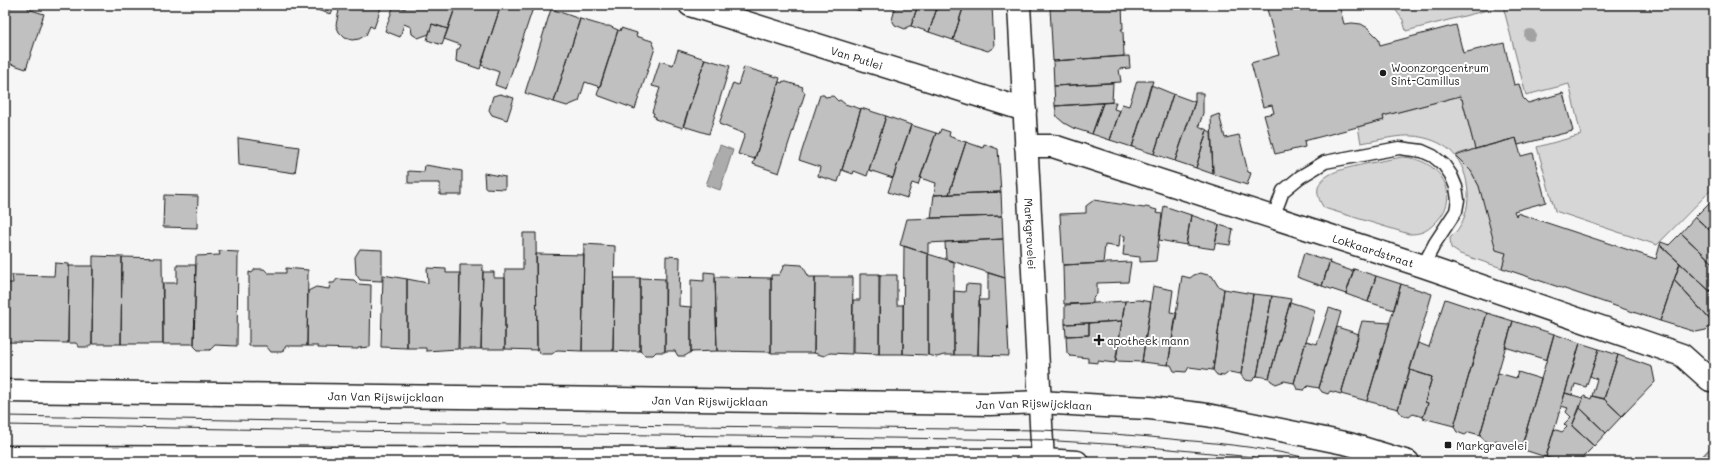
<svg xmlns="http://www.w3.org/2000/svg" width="1719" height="467" font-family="Mali,sans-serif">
<rect width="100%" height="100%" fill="#f6f6f6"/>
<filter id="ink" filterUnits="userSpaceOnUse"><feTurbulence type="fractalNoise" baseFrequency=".025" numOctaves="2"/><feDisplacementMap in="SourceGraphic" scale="8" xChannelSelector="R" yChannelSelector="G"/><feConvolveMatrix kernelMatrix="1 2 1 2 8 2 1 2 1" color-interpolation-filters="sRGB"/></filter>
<g filter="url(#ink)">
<path fill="#d6d6d6" stroke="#797979" d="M1392 5H1714V187L1657 245 1555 211 1537 147 1581 135 1569 84 1526 95 1503 6 1406 31 1403 20Z
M1460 96 1461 99H1462L1475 149 1458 154 1456 156 1471 171 1479 186 1506 253 1502 268 1460 254 1451 248 1450 238C1473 218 1473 180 1456 157 1449 147 1437 141 1425 138 1405 132 1381 140 1361 143L1358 127 1383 120V116Z
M1402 157C1439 158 1465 196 1434 224 1426 232 1420 234 1409 234L1324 208C1302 175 1343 169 1365 164 1377 162 1390 159 1402 157Z"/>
<path fill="#acacac" stroke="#727272" d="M720 145 733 150 720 190 706 185Z"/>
<path fill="#c0c0c0" stroke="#1c1c1c" d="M5 5H29L28 9 44 14 26 69 5 62Z
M299 5H335L331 14Z
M335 5H382L374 28 370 26 366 35 359 39 352 40 345 38 339 32 336 25 339 10Z
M394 5 405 9 406 5H456L448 29 432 24 429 34 418 38 412 34 411 27 404 24 400 37 385 31Z
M456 5H501L480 69 456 61 457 49H459L461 45 444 39Z
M501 5H534L506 89 495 85 499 72 481 65Z
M842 5H864L861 11Z
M887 5H918L911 26H909L905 29 895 25 892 20 895 9 886 6Z
M918 5H938L929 32 911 26Z
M938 5H964L953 40 929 32Z
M964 5H992L994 47 988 51 953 40Z
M1050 5H1116L1050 8Z
M1122 5 1123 29H1121L1123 32 1124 56 1053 61 1050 8Z
M1266 5H1339L1344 24 1352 23 1361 24 1368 28 1378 38 1380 45 1456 25 1463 53 1504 43 1514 85 1519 84 1523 98 1528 103 1563 93 1573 131 1518 145 1516 138 1475 149 1462 99H1461L1460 96 1383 116 1384 120 1304 141 1305 147 1275 154 1264 115 1274 113 1272 105 1263 107 1251 63 1279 55Z
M551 9 580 19 554 102 525 93Z
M580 19 604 26H609L618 30 600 87 585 82 579 101 567 106 554 102Z
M432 24 448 29 442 45 427 40Z
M621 28 637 33 636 36 652 41 655 48 635 109 597 95 618 30 620 31Z
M678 50 705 59 683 128 655 119 656 117 653 116 654 113 652 112 660 88 652 86 660 61 673 65Z
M1129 56 1130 68 1119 69 1121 82 1054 86 1053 61Z
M705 59 730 66 709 134 683 126Z
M744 67 780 78 755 159 738 154 745 134 719 124 733 83 738 85Z
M783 81 803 87 802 89 805 93 779 173 753 164 779 82 782 83Z
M1137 81H1153L1132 147 1110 140 1122 104 1129 106Z
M1113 83 1112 102 1055 106 1054 86Z
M1151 85 1173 94 1154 154 1132 147Z
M5 86 9 88 5 102Z
M1195 93H1203V113L1199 126 1207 130 1196 168 1175 161 1195 102Z
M500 94 514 98 507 120 492 115 489 110 493 96Z
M1173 94 1195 102 1175 161 1154 154Z
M820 95H824L825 97 833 96 838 101 840 100 845 104 861 109 838 182 818 176 820 167 799 160Z
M1116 102 1114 109 1120 111 1110 140 1092 134 1103 103Z
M1103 103 1092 134 1073 128 1064 123 1057 117 1055 106Z
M861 108 886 116 867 176 854 171 853 174 842 170Z
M1219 114 1225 138 1239 135 1248 172 1251 173 1247 185 1213 174 1211 117Z
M886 116 911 125 893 178 869 170Z
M911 125 936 133 918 185 912 183 907 198 888 192Z
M941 129 950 132 949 136 951 137 966 142 949 194 934 195 936 183 920 178 936 133 939 134Z
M1207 130 1211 132 1213 174 1196 168Z
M238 138 299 147 295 173 239 165Z
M1516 138 1521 156 1533 153 1546 202 1514 211 1516 216 1517 213 1656 259 1660 245 1680 263 1660 321 1502 268 1506 253 1496 250 1479 186 1471 171 1456 156 1472 150Z
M966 142 983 148 984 144 998 149 1001 192 949 194Z
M425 165 462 171V195H440V183H408V171L424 172Z
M484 173 505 177V189L485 188Z
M1001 192 1002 216 931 218 934 195Z
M164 195 198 196 197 228 163 227Z
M1714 198V234L1695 217Z
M1094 200 1144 208 1146 207 1157 210 1156 213 1162 214 1156 261 1140 262V257L1123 255 1125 236 1120 235 1119 247 1105 245 1103 263 1063 265 1060 214 1086 213V206Z
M1164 206 1191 215 1186 245 1159 240Z
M1191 215 1219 225 1214 249 1186 245Z
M1002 216 1003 239 928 243V254L900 245 907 219Z
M1695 217 1714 234V264L1681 233Z
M1219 225 1233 229 1230 245 1215 243Z
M523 233H536L537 350 505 349V269H523Z
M1681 233 1714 264V295L1660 245 1661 242 1669 245Z
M1003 239 1005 278 946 259 945 242Z
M584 244 615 246 613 351H582Z
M904 246 928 254V355L903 354Z
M360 249 382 250V281L360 280 356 274 355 257Z
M219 251 238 252 237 346 215 345 210 350H198L194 346 196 256 220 255Z
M1304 253 1330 261 1322 286 1297 277Z
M536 254 584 255 582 351 557 350 552 354H541L538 349 537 350Z
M928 254 954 262V355H944L937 357 928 355Z
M93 256 122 257 121 344H92Z
M666 256 680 257 679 306 691 307V352L685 356H678L675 351H665Z
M122 257 162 258 163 344H121Z
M1131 262 1128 282 1097 283V294L1093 298V303L1064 304 1063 265Z
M55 263 69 264 68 343 5 342V283H13L12 275 54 276Z
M1329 263 1352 271V269H1354L1346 294 1322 286Z
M1680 263 1714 295 1713 323 1674 280Z
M785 264 802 265 809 277H815L814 353H771V275H779Z
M177 265H196L194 344H163V283H177Z
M460 265H483L481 349H459Z
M69 266H93L92 343 89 347H79L76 343H68Z
M286 268 308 270 307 346H286L282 352H271L266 346H249V272L252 273 255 269H264L268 273H286Z
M427 268 446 269V273H460L458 349 426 351V348H407V279L428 283Z
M1354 269 1376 276 1368 302 1346 294Z
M483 272H494V278H505V349H481Z
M704 272 715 273 717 351 691 352V280L704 281Z
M988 273 1005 278 1009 356 978 355 979 300H988Z
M1200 273 1212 276 1218 286 1224 289 1213 370 1189 367 1186 372 1174 371 1171 365H1168L1182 276 1190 278 1194 275Z
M860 274H880L879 354 853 353V300H860Z
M383 275 407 279V348L381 347Z
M879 275H897V305H903V354H879Z
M1376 276 1401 284 1394 310 1368 302Z
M715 277 771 278V352L717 351Z
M815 277H853L852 354 830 353 824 356 814 353Z
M614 278H640V351H631L629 352 613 351Z
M640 278 665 279V352H656L653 355H645L640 351Z
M337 279 354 280 358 284 371 285 370 347 358 348V349L318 348V346H307L308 291 316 287 329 289 330 283H334Z
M1674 280 1713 323 1706 330 1696 332 1660 321Z
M966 284 980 285 978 355H954V291L965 292Z
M1401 284 1432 294 1398 409 1367 401Z
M1153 286 1173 290 1170 312 1177 313 1168 365 1142 362Z
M1224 289 1253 294 1241 374 1229 372 1224 376 1217 375 1213 370Z
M1253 294 1272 296 1257 376 1252 381 1245 380 1241 375Z
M1272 296 1291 299 1269 378 1257 376Z
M1445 299 1487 313 1454 426 1423 418 1428 403 1425 402 1432 377 1410 370 1418 343 1429 347Z
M1139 300 1151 302 1142 362 1116 361 1125 301Z
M1125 301 1122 321 1065 324V305Z
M1290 302 1315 310 1294 383 1284 381 1276 384 1271 381 1269 378Z
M1329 308 1341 312 1319 388 1308 386 1304 390 1297 389 1294 383 1306 341 1317 344Z
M1487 313 1513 321 1480 435 1469 432 1465 435 1457 432 1454 427Z
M1122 321 1115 363 1098 361V363L1088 362V358L1070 356 1067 353 1066 336 1089 335V323Z
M1362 321 1390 323 1367 401 1341 394Z
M1513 321 1554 334 1547 360 1505 347Z
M1089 323V335L1066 336 1065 324Z
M1337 327 1359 334 1341 394 1330 391 1328 394 1322 392 1319 388Z
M1554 334 1580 343 1546 457 1521 449Z
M1580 343 1599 349 1586 387 1575 384 1572 395 1565 393Z
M1599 349 1618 355 1604 399 1592 396 1597 379 1590 376Z
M1618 355 1652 367 1655 382 1622 416 1604 399Z
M1410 370 1432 377 1425 402 1428 403 1423 417 1413 414 1409 417 1401 414 1398 409Z
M1518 372 1541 379 1521 449 1496 440 1491 444 1487 443 1480 435 1498 373 1516 378Z
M1565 393 1583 398 1572 426 1594 446 1578 462H1562L1546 457 1554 429 1562 432 1567 427 1564 424 1571 417 1566 412 1568 408 1561 406Z
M1584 396 1591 399 1592 396 1604 399 1622 416 1606 433 1580 408Z
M1580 408 1606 433 1594 446 1572 426Z
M1714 444V462H1697Z"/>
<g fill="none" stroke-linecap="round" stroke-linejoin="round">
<defs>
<path id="lane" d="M1273 218 1283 191 1300 177 1325 162 1399 148 1422 151 1433 156 1444 165 1451 175 1456 187 1458 200 1456 211 1435 243 1423 266"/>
<g id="street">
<path id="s1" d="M690 5 1025 110"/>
<path id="s2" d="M1019 5 1043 462"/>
<path id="s3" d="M1026 146H1053L1423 266 1682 355 1710 380"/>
</g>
<g id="secondary">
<path id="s4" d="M5 391 989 404 1040 402 1104 406 1150 408 1207 415 1349 444 1408 462"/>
<path d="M5 457 1043 460 1077 462"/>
</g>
</defs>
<use href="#lane" stroke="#1c1c1c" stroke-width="15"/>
<use href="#street" stroke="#1c1c1c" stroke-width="25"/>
<use href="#secondary" stroke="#1c1c1c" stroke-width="25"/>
<use href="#lane" stroke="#fff" stroke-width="12"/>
<use href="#street" stroke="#fff" stroke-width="22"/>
<use href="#secondary" stroke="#fff" stroke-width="22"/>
<path stroke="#1c1c1c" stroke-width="1" d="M5 416 343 422 1041 430C1088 432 1135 435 1181 440 1229 444 1276 449 1322 462
M5 425 344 431 1042 440 1139 446 1252 457 1280 462"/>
</g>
<circle fill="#a2a2a2" cx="1530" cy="35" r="6"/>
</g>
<g fill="#1c1c1c" stroke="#fff" stroke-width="1.5">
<circle cx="1383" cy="73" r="4"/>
<path d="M1097 334h4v4h4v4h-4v4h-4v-4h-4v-4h4z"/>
<rect x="1444" y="441" width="8" height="8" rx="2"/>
</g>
<g text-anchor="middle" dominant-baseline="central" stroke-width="4" stroke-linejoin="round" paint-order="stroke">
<g font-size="11" fill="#1c1c1c" stroke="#fff">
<text stroke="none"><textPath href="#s1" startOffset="175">Van Putlei</textPath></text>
<text stroke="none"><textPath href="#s2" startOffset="229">Markgravelei</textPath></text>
<text stroke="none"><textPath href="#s3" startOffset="364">Lokkaardstraat</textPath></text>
<text stroke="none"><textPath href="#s4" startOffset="381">Jan Van Rijswijcklaan</textPath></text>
<text stroke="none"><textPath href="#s4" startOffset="705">Jan Van Rijswijcklaan</textPath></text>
<text stroke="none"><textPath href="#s4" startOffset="1029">Jan Van Rijswijcklaan</textPath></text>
</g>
<g font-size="11" fill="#1c1c1c" stroke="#fff" text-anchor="start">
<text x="1391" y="67">Woonzorgcentrum<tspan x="1391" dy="13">Sint-Camillus</tspan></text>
<text x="1107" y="340">apotheek mann</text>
<text x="1456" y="445">Markgravelei</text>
</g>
</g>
<rect width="1719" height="467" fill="none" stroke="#fff" stroke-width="20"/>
<rect x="10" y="10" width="1699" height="447" fill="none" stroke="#1c1c1c" stroke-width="1.5" filter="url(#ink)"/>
</svg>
